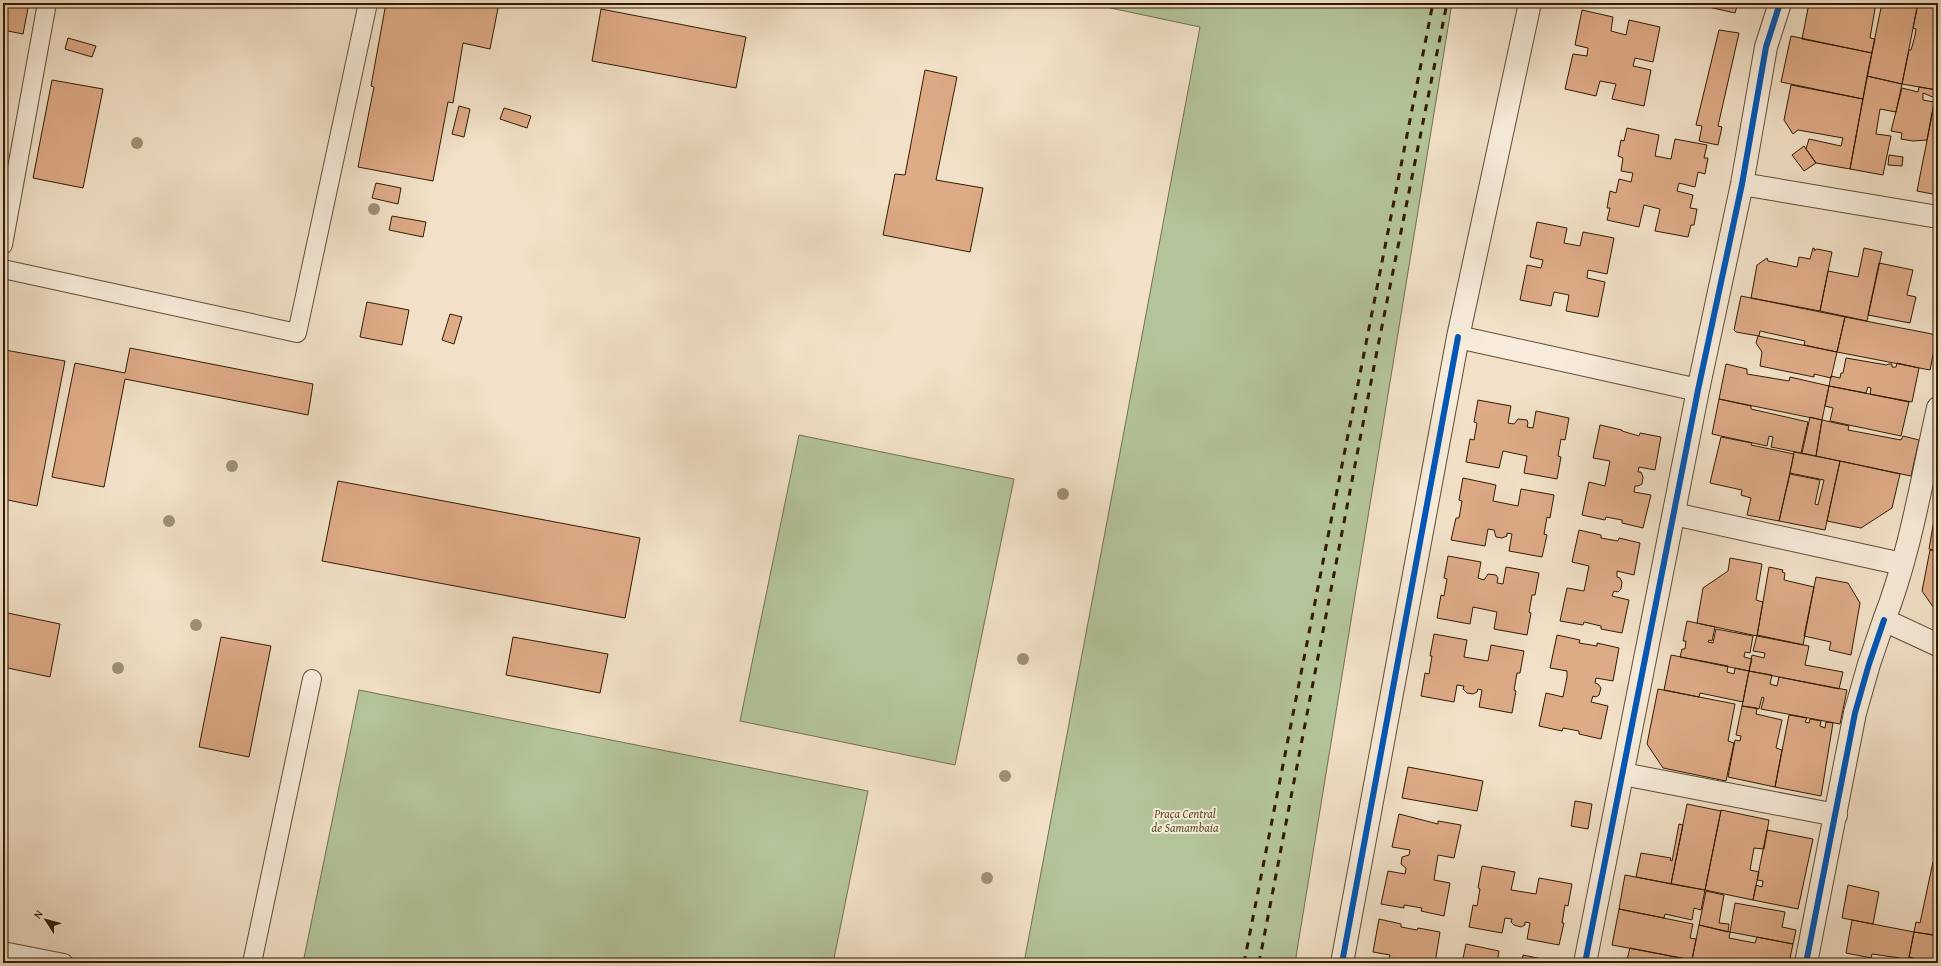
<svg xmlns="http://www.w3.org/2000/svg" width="1941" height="966" font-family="'Gentium Book Plus',serif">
<rect width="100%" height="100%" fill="#f2e1c8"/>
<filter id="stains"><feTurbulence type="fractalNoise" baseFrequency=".005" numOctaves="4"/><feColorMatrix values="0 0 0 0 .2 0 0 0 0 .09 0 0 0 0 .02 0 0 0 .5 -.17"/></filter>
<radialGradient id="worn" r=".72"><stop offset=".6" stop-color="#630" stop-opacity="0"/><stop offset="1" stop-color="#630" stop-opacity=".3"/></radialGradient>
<path fill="#b4c49a" stroke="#73704e" d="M1087 3H1452L1295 963H1024L1200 27Z
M799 435 1014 479 955 765 740 721Z
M359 690 868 791 833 963H303Z"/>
<path fill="#deab87" stroke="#321b01" d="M3 3H29L23 34 3 30Z
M386 3H499L490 49 463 43 453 103 448 102 433 181 358 167 374 87 371 86Z
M1704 3H1738L1735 13 1704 6Z
M1809 3 1833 7 1834 3H1876L1870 38 1875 39 1872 53 1802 39Z
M1882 3H1918L1902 84 1867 76Z
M1918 3H1938L1937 90 1902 84 1909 50H1911L1915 36 1916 29 1913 28Z
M601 9 746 37 736 88 592 61Z
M1582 10 1613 17 1611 31 1626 35 1629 20 1660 27 1653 62 1635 58 1633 66 1651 70 1644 106 1612 99 1616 84 1600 81 1596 96 1565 89 1573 54 1587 56 1588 48 1575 45Z
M1719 30 1739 33 1718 126 1722 127 1718 145 1699 141 1702 126 1696 125Z
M1791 36 1872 53 1863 99 1781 82Z
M68 38 96 46 92 57 65 49Z
M925 70 957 77 936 180 983 188 970 252 883 235 895 174 905 175Z
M1867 76 1902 84 1896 112 1880 109 1876 134 1891 136 1883 175 1850 169Z
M52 80 103 89 83 188 33 178Z
M1791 85 1863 99 1850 169 1816 163 1806 149 1809 139 1841 146 1843 138 1798 130 1793 134 1784 120Z
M1919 87 1937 90 1935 98 1923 93V100L1934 102 1927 140 1913 141 1901 139 1902 133 1891 131 1902 88 1918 92Z
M1937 90H1938V195L1917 191Z
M459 106 470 109 464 137 452 134Z
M504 108 531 116 527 128 500 119Z
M1627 128 1659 135 1655 156 1671 159 1675 139 1707 145 1704 158H1708L1705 174 1698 172 1695 187 1679 183 1677 191 1693 195 1690 208 1697 209 1694 225H1691L1688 237 1655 231 1660 209 1644 205 1639 227 1607 220 1610 208H1607L1610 191 1616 193 1619 179 1631 182 1633 173 1621 171 1623 158 1618 156 1621 140 1624 141Z
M1804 146 1816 163 1804 171 1792 155Z
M1889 155 1903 157 1902 166 1888 165Z
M376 183 401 188 398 204 372 198Z
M392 216 426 222 423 237 389 230Z
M1537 222 1567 228 1564 243 1580 246 1583 232 1614 238 1607 274 1588 270 1587 278 1605 282 1598 317 1566 311 1569 295 1554 292 1551 306 1520 300 1527 265 1541 268 1543 260 1530 257Z
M1813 248 1815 249 1814 251 1817 249 1832 252 1820 311 1751 298 1757 265 1767 258 1768 261 1797 267 1799 257 1810 259Z
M1864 248 1882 252 1867 321 1820 311 1828 271 1858 277Z
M1879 263 1913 270 1907 295 1916 297 1910 323 1868 315Z
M1741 296 1845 317 1837 352 1804 345 1805 341 1760 331 1759 336 1736 332 1734 330Z
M367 302 409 310 402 345 360 337Z
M450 314 462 317 454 344 442 340Z
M1845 317 1937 335 1930 370 1837 352Z
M1758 336 1837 352 1831 378 1814 374V377L1760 366 1762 352 1756 343Z
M130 348 313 384 308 415 125 379 104 487 52 477 75 363 125 373Z
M5 350 65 361 37 506 3 499V360Z
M1846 358 1887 365 1888 364H1892V367H1896L1897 363 1919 368 1912 402 1870 394 1871 388 1868 387 1866 393 1829 386 1831 376 1840 378 1841 373H1843Z
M1726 364 1747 369V374L1789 381 1790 377 1829 386 1822 420 1719 399Z
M1829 386 1909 402 1901 436 1830 421 1833 408 1825 406Z
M1719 399 1751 406V409L1808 422 1801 453 1771 447 1773 437 1769 436 1767 446 1712 434Z
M1478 400 1511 406 1508 423 1514 424 1518 419 1527 420 1528 423 1527 427 1533 428 1536 411 1569 418 1565 440 1561 439 1558 456 1561 457 1557 479 1524 473 1527 456 1503 451 1499 468 1466 462 1470 439 1474 440 1477 423 1474 422Z
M1810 417 1822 420 1816 456 1802 453Z
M1822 420 1849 426 1848 430 1901 440 1903 436 1919 440 1911 476 1816 456Z
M1600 425 1622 430V431L1639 436 1640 433 1661 437 1655 470 1639 467 1638 472H1641L1643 477 1642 484 1638 486H1635L1634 492 1651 495 1643 528 1622 523V520L1606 517 1605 520 1582 515 1589 482 1605 486 1610 461 1593 458Z
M1721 437 1752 443 1751 445 1794 454 1779 521 1747 515 1751 498 1741 495 1742 490 1710 483Z
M1794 452 1840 461 1825 530 1779 521 1790 474 1820 480 1815 504 1818 505 1824 480 1790 473Z
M1840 461 1900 474 1892 508 1861 528 1827 521Z
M1463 478 1496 485 1493 501 1518 506 1521 489 1554 495 1550 518 1547 517 1544 534 1547 535 1542 557 1509 551 1512 534 1507 533V536L1502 538 1496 537 1494 530 1488 529 1485 546 1451 540 1456 518H1459L1462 501 1459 500Z
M338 481 640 538 625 618 322 561Z
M1935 514 1938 515V551L1929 549Z
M1579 530 1601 535V538L1618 541 1619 538 1640 543 1634 575 1617 571V577L1620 578 1622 582 1621 589 1618 592 1614 591 1612 596 1629 600 1622 633 1601 629V626L1584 622 1583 625 1560 621 1567 588 1584 591 1589 566 1572 562Z
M1930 550 1938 551V614L1922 591Z
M1448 556 1481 562 1478 578 1484 580 1488 574 1496 575 1498 578 1497 583 1503 584 1506 567 1539 573 1535 595H1532L1529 612 1531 613 1527 635 1494 629 1497 612 1473 607 1470 624 1437 618 1441 595 1444 596 1447 579 1444 578Z
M1730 558 1762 564 1756 600 1763 602 1757 636 1697 623 1703 588 1728 571Z
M1769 567 1783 570 1782 572 1785 573 1784 580 1814 587 1803 645 1757 636Z
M1816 577 1848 583 1860 603 1851 655 1829 650 1831 642 1804 636Z
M3 612 60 624 50 677 3 667Z
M1687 621 1715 627 1712 641 1709 640 1708 642 1713 643 1716 629 1753 636 1750 653 1745 652 1744 657 1752 659 1749 671 1680 657 1682 649H1685L1686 641H1683Z
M1434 634 1467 640 1464 657 1488 661 1491 645 1524 651 1520 673H1517L1514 690 1516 691 1512 713 1479 707 1482 690 1478 689 1477 692 1473 694 1467 693 1463 689 1464 686 1457 685 1454 702 1421 696 1425 673 1429 674 1432 656H1430Z
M1557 635 1580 640 1579 643 1597 646V643L1619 648 1613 681 1596 678 1595 683 1598 684 1601 688 1599 695 1596 697 1593 696 1591 702 1608 706 1601 739 1579 734V731L1563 728 1562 731 1539 726 1546 693 1563 697 1567 677V671L1550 668Z
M1757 635 1809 646 1805 665 1843 672 1839 689 1749 671 1752 655 1764 658 1765 653 1753 651Z
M221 637 271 646 249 757 199 747Z
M513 637 608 654 600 693 506 675Z
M1671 655 1728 666 1727 672 1734 674 1735 668 1749 671 1743 702 1700 693 1699 697 1664 690Z
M1749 671 1772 675 1770 684 1777 686 1779 677 1847 690 1840 724 1761 709 1764 698 1762 697 1759 709 1742 706Z
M1658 689 1735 704 1728 741 1734 743 1726 781 1663 768 1647 744Z
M1742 706 1757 708 1756 714 1782 720 1776 748 1782 750 1775 787 1728 777 1735 740 1740 741 1741 736 1736 735Z
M1789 715 1807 718 1805 722 1809 723 1810 719 1821 721 1820 726 1825 728 1826 722 1833 723 1821 796 1775 787Z
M1408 767 1483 781 1477 811 1402 798Z
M1575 801 1592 804 1588 829 1571 826Z
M1687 804 1721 811 1705 890 1671 884Z
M1721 810 1769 820 1764 849 1754 848 1750 870 1759 872 1753 900 1705 890Z
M1399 814 1438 824V821L1461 825 1454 858 1438 855 1434 880 1450 883 1444 916 1421 911 1422 908 1404 905V908L1381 904 1388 871 1405 874 1406 868 1401 864 1402 857 1409 855 1410 850 1392 847Z
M1679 824 1683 825 1671 884 1636 877 1641 853 1671 858 1670 860 1672 861Z
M1767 830 1813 839 1798 909 1753 900 1756 885 1762 887 1763 881 1757 880Z
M1933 862 1938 863V929L1937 928 1935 935 1914 932 1916 922 1920 923Z
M1482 866 1515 872 1511 890 1536 894 1539 878 1572 884 1568 906 1565 905 1562 923H1564L1559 945 1527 939 1530 923 1525 922V925L1521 927 1514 925 1511 922 1512 919 1505 918 1502 933 1469 927 1473 905 1477 906 1480 889 1478 888Z
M1625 875 1705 890 1701 910 1694 908 1692 920 1665 914 1664 918 1619 909Z
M1848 885 1879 892 1873 924 1842 918Z
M1706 891 1724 895 1719 923 1729 924 1728 932 1699 925Z
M1735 903 1785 912 1782 927 1796 930 1793 944 1730 932Z
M1619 909 1693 924 1690 938 1696 939 1692 960 1612 945Z
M1379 919 1401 924V927L1417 930 1418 928 1440 932 1435 963 1417 962V963H1382L1385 960 1388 961 1390 955 1373 952Z
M1852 920 1914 932 1908 963H1899L1900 958 1872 954 1871 958 1846 953Z
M1699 925 1730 932 1729 938 1755 943 1757 937 1793 944 1789 963H1705L1692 960Z
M1914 932 1938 936V963H1908V960L1912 961 1913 958 1909 957Z
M1466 944 1499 951 1497 963H1462Z
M1630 948 1686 959 1685 963H1626Z
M1523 955 1556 962V963H1522Z"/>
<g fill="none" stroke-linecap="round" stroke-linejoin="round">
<defs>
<path id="service" d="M3 245 47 3
M3 269 297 333 368 3
M3 951 64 963
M252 963 312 679"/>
<path id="minor" d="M1530 3 1458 337 1698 390
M1742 184 1938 217
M1938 408C1922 478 1910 554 1884 620L1938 645
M1674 514 1902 564
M1623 774 1836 815
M1342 963 1458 337
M1585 963 1698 390 1742 184 1766 47 1780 3
M1806 963 1855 713 1869 664 1884 620"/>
</defs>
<use href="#service" stroke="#624c33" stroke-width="20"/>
<use href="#minor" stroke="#624c33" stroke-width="24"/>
<use href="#service" stroke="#f7ecdb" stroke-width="18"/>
<use href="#minor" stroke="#f7ecdb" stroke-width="22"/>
<path stroke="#321b01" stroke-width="3" stroke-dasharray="7 7" stroke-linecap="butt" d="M1244 963 1433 3
M1259 963 1377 351 1447 3"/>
<defs>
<path id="cycleway" d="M1342 963 1458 337
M1585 963 1698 390 1742 184 1766 47 1780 3
M1806 963 1855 713 1869 664 1884 620"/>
</defs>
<use href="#cycleway" stroke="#f7ecdb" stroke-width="8"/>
<use href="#cycleway" stroke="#0057b8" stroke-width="6"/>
</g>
<g fill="#9e9074">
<circle cx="137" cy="143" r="6"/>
<circle cx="374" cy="209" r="6"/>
<circle cx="232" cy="466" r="6"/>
<circle cx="1063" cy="494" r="6"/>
<circle cx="169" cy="521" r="6"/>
<circle cx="196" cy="625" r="6"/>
<circle cx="1023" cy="659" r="6"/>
<circle cx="118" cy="668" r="6"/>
<circle cx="1005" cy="776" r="6"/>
<circle cx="987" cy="878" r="6"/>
</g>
<g text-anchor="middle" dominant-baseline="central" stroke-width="4" stroke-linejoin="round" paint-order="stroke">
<g font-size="12" font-style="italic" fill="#594e2f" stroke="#f7ecdb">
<text x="1185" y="813">Praça Central<tspan x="1185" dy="14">de Samambaia</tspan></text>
</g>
</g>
<rect width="1941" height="966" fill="none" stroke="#f2e1c8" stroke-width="16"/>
<rect x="4" y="4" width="1933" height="958" fill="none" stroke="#321b01" stroke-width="2"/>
<rect x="8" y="8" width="1925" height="950" fill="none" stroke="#321b01"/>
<g transform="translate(46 920) rotate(306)" stroke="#f7ecdb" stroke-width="3" paint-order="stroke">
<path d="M0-3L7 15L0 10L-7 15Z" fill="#321b01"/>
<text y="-6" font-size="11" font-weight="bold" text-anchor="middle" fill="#321b01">N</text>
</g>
<rect width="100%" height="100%" filter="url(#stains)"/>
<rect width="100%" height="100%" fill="url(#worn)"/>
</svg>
